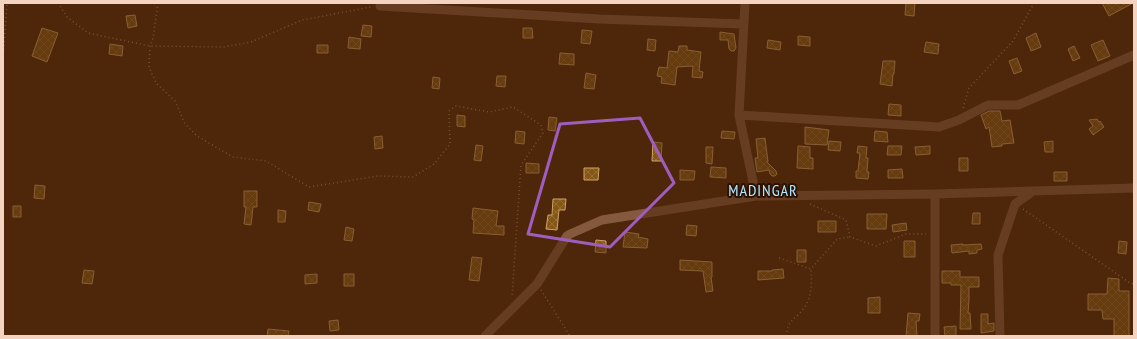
<svg xmlns="http://www.w3.org/2000/svg" width="1137" height="339" font-family="'PT Sans Narrow',sans-serif">
<defs>
<pattern id="building-cross-hatch" width="8" height="8" patternUnits="userSpaceOnUse"><rect width="8" height="8" fill="#845714"/><path d="M0 0l8 8M0 8l8-8" fill="none" stroke="#966e34"/></pattern>
</defs>
<rect width="100%" height="100%" fill="#4e260a"/>
<path fill="url(#building-cross-hatch)" stroke="#cfa26b" d="M906 3H915L914 16 905 15Z
M1102 3H1133L1109 16Z
M135 15 137 26 128 28 126 16Z
M363 25 372 26 371 37 361 36Z
M42 28 58 33 47 62 32 56Z
M523 28H532L533 38H523Z
M582 30 592 31 590 44 581 43Z
M720 32 734 34 736 48 734 51H731L729 49 728 40H720Z
M1036 33 1041 47 1031 51 1026 38Z
M798 36 810 37V46L798 45Z
M349 37 361 39 360 49 348 48Z
M648 39 656 40 655 51 647 50Z
M768 40 781 42 780 50 767 48Z
M1103 40 1110 56 1098 61 1091 45Z
M926 42 939 44 938 54 924 52Z
M110 44 123 46 122 56 109 54Z
M317 45H328V53H317Z
M679 46H687V50L701 52 699 71 703 72 702 78 692 77 693 66 677 67 675 85 661 83 662 77 657 76 659 67 667 68 669 51 678 52Z
M1074 46 1080 58 1073 61 1068 49Z
M560 53 574 54V65L559 64Z
M1017 58 1022 71 1014 74 1009 61Z
M883 61H895L894 74H893L892 86 880 84Z
M586 73 596 75 594 89 584 88Z
M497 76H506L505 87 496 86Z
M433 77 440 78 439 89 432 88Z
M889 104 901 105V116L888 115Z
M989 111H1000L1002 121 1010 120 1014 143 1002 144V146L992 147 989 127 986 129 981 115Z
M457 115 465 116V127L457 126Z
M549 117 557 118 555 131 548 130Z
M1097 119 1099 122 1100 121 1104 127 1093 135 1089 129 1093 126 1089 120Z
M805 127 829 130 827 145 805 144Z
M516 131 525 132 524 144 515 143Z
M722 131 735 132 734 139 721 138Z
M875 131 887 132 888 142 874 141Z
M382 136 383 148 375 149 374 137Z
M765 138 768 162H767L776 171 777 174 775 176H772L770 174 769 170 757 172 755 158H758L756 139Z
M829 141 841 142 840 151 828 150Z
M1053 141V152H1045L1044 142Z
M653 142 662 143 661 161H652Z
M476 145 483 146 481 161 474 160Z
M798 146 810 147V158H813V169L797 168Z
M858 146 867 147 866 158H868L867 172H869L868 179 856 178V171H858L860 153H857Z
M888 146H902L901 155H887Z
M930 146V154L916 155 915 147Z
M706 147H713L712 164 706 163Z
M959 158H968V171H959Z
M526 163 539 164V173H526Z
M711 167 726 168V178L710 177Z
M584 168H599L598 180H584Z
M902 169 903 178H888V170Z
M680 170 695 171 694 180H680Z
M1054 172H1067V181H1054Z
M35 185 45 186 44 199 34 198Z
M244 191H257V207H253L251 225 244 224 246 207H244Z
M553 199H566L565 210H559L557 230 546 229 548 215H552Z
M309 202 321 204 319 212 308 210Z
M13 206H21V217H13Z
M473 208 498 211 496 226H504V235L473 233 474 220 472 219Z
M278 210 286 211 285 222H278Z
M973 213H980V224H972Z
M867 214H887L886 229H867Z
M818 221H836V232H818Z
M906 223 907 230 893 232 892 225Z
M687 225 697 226 696 236 686 235Z
M346 227 354 229 352 241 344 240Z
M625 232 639 234 638 237 648 239 647 248 623 247Z
M596 240 606 241V253L595 252Z
M904 241H915V257H904Z
M1119 241 1127 242 1126 254 1118 253Z
M963 244V245L981 244 982 249 977 250V253L969 254V251L952 253 951 245Z
M797 250H806V262H797Z
M472 257 482 258 479 281 469 280Z
M680 260 712 262V277H711L713 291 706 292 703 271 680 270Z
M783 269 784 278 758 280V271H772V270Z
M84 270 94 271 92 284 82 283Z
M942 271H960V277H979V287H969V300L968 313H970L971 329H960L961 285H951V283H942Z
M317 274V283L305 284V275Z
M344 274H354V286H344Z
M1108 278 1119 279V291H1129V336H1114V319H1103L1102 310H1088V294H1107Z
M880 297V313H868V298Z
M908 313 920 314 919 321H916L917 336H906Z
M981 314H988V324L994 323V331L981 333Z
M338 320 339 330 330 331 329 321Z
M956 326V336H945L944 327Z
M268 329 289 331 288 336H267Z"/>
<g fill="none" stroke-linecap="round" stroke-linejoin="round">
<path stroke="#a6826b" stroke-width="1.5" stroke-dasharray="1 3" stroke-linecap="butt" d="M58 3 67 17 88 33 150 46 223 47 251 42 302 20 371 7
M158 3 153 38 150 46 149 67 156 83 175 101 185 124 197 136 233 157 266 161 309 187 378 176 413 177 434 164 450 144 449 111 456 106 489 112 513 107 541 125 543 133 521 165 512 297
M3 58 7 3
M963 108 969 88 1013 41 1034 3
M810 204 846 220 850 237 876 246 906 234H926
M1023 209 1130 283 1134 284
M779 258 811 269 837 239 850 237
M541 290 570 336
M786 336C788 319 795 320 804 308 812 297 812 282 811 269"/>
<path stroke="#85593e" stroke-width="9" d="M745 3 739 115 756 196
M380 6 599 19 743 24
M739 115 939 127 959 120 988 105H1018L1134 55
M935 194V336
M485 336 537 284 567 236 570 234 602 220 756 196 935 194 1134 188
M1000 336 998 255 1015 204 1033 191"/>
</g>
<path d="M0 0H1137V339H0ZM640 118 674 183 610 247 528 234 560 124Z" fill="#4e260a" fill-opacity=".55" fill-rule="evenodd"/>
<path fill="none" stroke="#9f5ebf" stroke-width="3" stroke-linejoin="round" d="M640 118 674 183 610 247 528 234 560 124Z"/>
<g text-anchor="middle" dominant-baseline="central" stroke-width="4" stroke-linejoin="round" paint-order="stroke">
<g font-size="16" letter-spacing="1" fill="#b6e6ff" stroke="#2a1305">
<text x="763" y="190">MADINGAR</text>
</g>
</g>
<rect width="1137" height="339" fill="none" stroke="#f4d3c0" stroke-width="8"/>
</svg>
